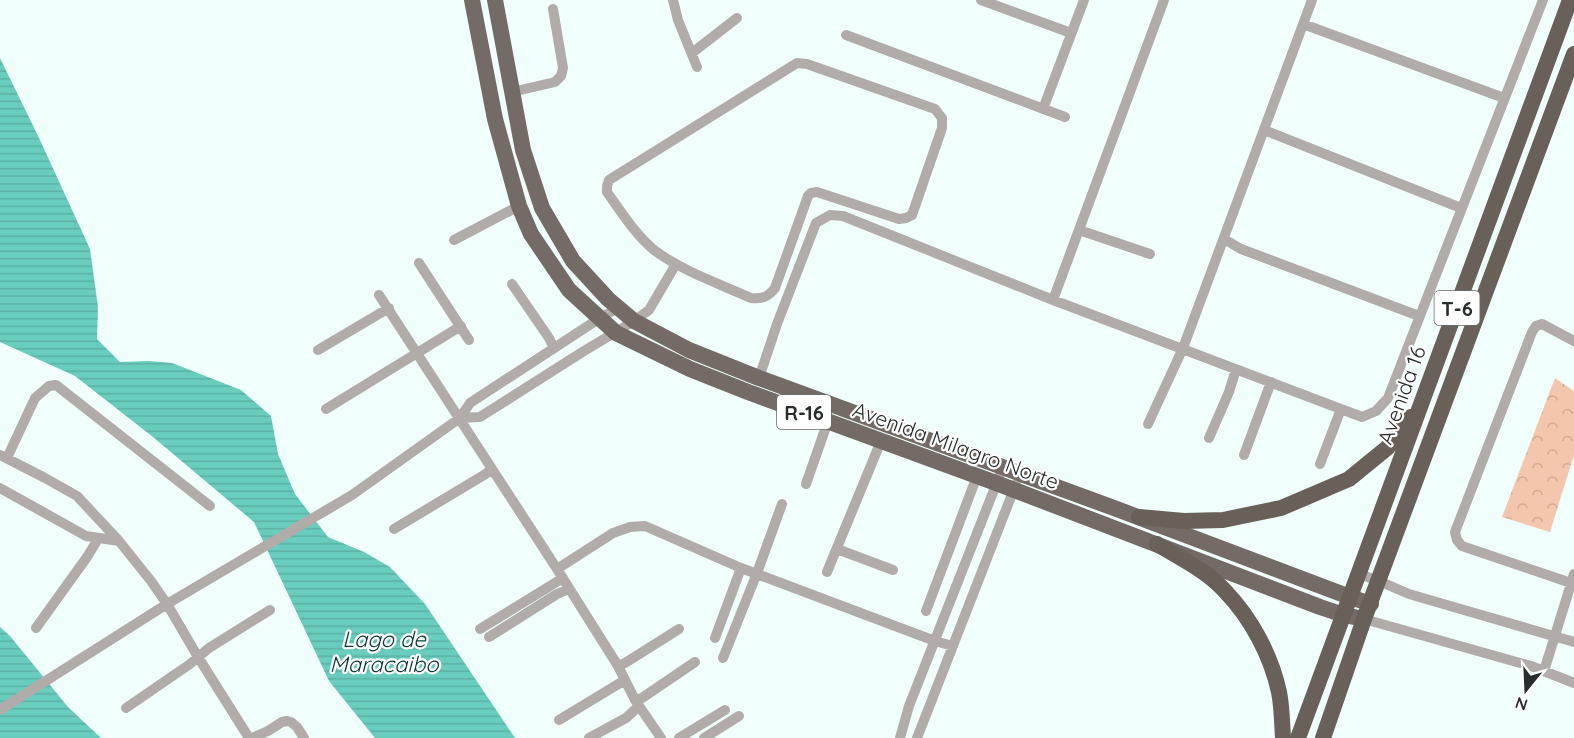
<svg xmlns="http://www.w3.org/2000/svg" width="1574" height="738" font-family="Quicksand,sans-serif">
<defs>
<pattern id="park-crowns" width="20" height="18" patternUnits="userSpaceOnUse" patternTransform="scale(1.5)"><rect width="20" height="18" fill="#f4c6ad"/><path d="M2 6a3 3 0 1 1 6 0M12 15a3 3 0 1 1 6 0" fill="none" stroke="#d1aa95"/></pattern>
<pattern id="water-rules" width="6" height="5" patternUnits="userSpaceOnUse" patternTransform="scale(1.5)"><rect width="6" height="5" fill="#69cdbd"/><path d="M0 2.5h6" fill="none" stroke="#5bb0a3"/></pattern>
</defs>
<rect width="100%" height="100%" fill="#f0fffc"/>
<path fill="url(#park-crowns)" d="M1555 378 1574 391V455L1550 532 1502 517Z"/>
<path fill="url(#water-rules)" d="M0 58 40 140 90 249 98 307 97 339 120 362 149 361 172 363 241 390 271 416 278 454 295 494 328 537 364 552 390 567 425 604 515 738H375L329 681 254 522 153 437 75 376 0 342Z
M0 627 10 636 68 707 101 738H0Z"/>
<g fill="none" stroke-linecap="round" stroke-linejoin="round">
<path stroke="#b1aca9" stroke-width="10" d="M673 0 678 20 697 67
M981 0 1071 33
M1164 0 1053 300 1362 417 1376 411 1388 398 1543 0
M1303 24 1504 98
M846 35 1065 117
M692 53 737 18
M797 63 807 64 935 109 942 118V128L912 215 906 218 899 219 817 192 811 193 808 196 775 288C768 297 763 299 751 298 720 284 682 271 654 250 635 234 621 212 607 192V186L609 180Z
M512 92 555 82 561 76 563 68 553 9
M1043 109 1084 0
M1264 130 1461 208
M1079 230 1150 254
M1224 239 1241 249 1419 316
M454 240 519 206
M419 263 469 340
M512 284 549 338 554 348
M379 295 557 569 618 666 635 700 661 738
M318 350 389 308
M759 378 777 324 816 223 830 215 843 216 1053 300
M326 409 461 326
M460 418 480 417 584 351 634 321 649 310 676 264
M1148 424 1183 348 1312 0
M1209 438 1229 392 1236 369
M0 455 45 478 77 496 119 541 151 581 167 604 198 657 249 738
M1244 455 1271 382
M7 458 35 398 49 386 56 385 210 506
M1320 464 1341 409
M806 484 828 421
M0 488 86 536 119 541
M394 529 484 475 492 469
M837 549 893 570
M557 569 613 533 630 527 645 526 741 568 935 641 953 646
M827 572 881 441
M1359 574 1379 581 1409 594 1574 642
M1571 583 1462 546 1457 540 1455 532 1532 332 1536 326 1542 324 1574 341
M926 611 977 476
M1364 619 1531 666 1574 683
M36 628 87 557 98 539
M480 629 563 578
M489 637 557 594 569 589
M715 638 741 568
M723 658 757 573 782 504
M618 666 625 663 679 629
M1544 671 1574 574
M635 700 642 698 695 662
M126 708 190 664 209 648 270 610
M0 710 167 604 352 495 460 418 470 403 600 318 618 308
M559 720 625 680
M252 738 268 731 282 722 287 721 291 722 297 727 304 738
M589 738 626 718 639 706
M679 738 725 710
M704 738 739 716
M900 738 909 706 1003 467
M917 738 1016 484"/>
<path stroke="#746b66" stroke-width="16" d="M472 0 495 119 519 206 531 234 569 290 616 333 690 369 748 392 996 483 1320 607 1344 615 1364 619
M495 0 523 150 542 208 573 261 608 299 634 321 689 350 759 378 1114 508 1350 597 1371 604"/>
<path stroke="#6a605a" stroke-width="16" d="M1139 517 1184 521 1223 520 1281 508 1349 479 1387 448 1411 417
M1157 544C1180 558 1207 571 1225 591 1251 618 1271 655 1279 692 1282 707 1282 723 1283 738
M1298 738 1570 0
M1323 738 1364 619 1574 54"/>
</g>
<g text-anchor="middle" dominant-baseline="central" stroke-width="4.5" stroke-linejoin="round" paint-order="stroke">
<g fill="#fff" stroke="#686c6b" stroke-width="1.5">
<rect x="1434.5" y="291" width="45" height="34" rx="4.5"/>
<rect x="777" y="395" width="54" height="34" rx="4.5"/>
</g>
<g font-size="20" font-weight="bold" fill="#272d2c">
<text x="1457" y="308">T-6</text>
<text x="804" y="412">R-16</text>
</g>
<g font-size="21" fill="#272d2c" stroke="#fff">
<text transform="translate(1401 395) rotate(-70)">Avenida 16</text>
<text transform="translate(956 445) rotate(20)">Avenida Milagro Norte</text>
</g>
<g font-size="22" font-style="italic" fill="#073831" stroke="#fff">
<text x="384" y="639">Lago de<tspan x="384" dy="25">Maracaibo</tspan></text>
</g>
</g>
<g transform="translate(1526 690) rotate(198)" stroke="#ffffff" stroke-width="4.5" paint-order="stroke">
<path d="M0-4.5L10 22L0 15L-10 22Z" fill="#272d2c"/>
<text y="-9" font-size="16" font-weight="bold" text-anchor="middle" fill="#272d2c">N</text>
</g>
</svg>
